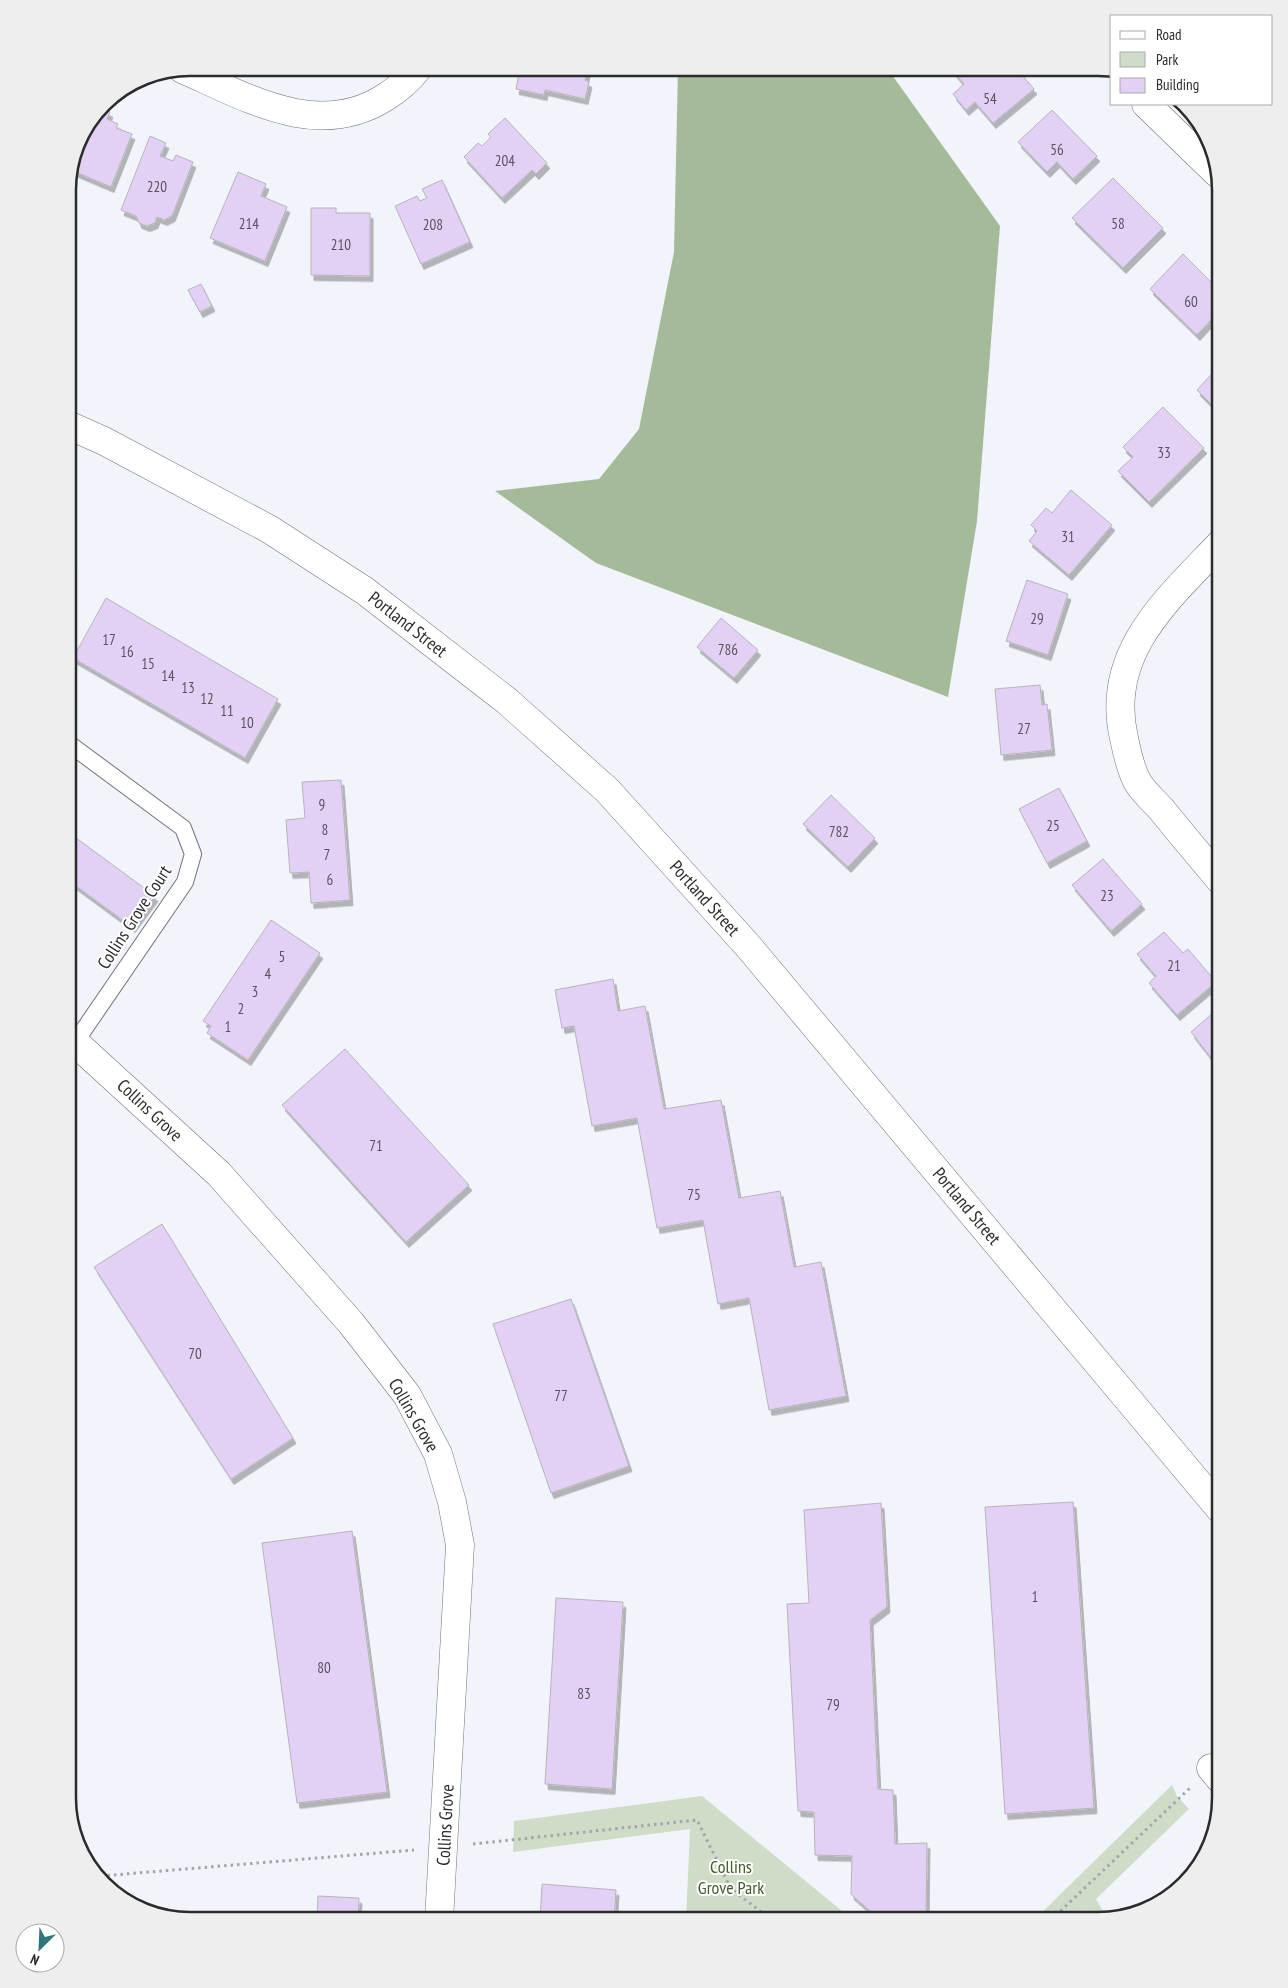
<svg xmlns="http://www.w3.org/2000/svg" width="1288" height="1988" font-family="'PT Sans Narrow',sans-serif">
<defs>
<filter id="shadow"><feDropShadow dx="3" dy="5.5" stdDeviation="0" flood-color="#0004"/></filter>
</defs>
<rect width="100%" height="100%" fill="#f1f4fa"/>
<path fill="#cfddc8" d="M1172 1785 1177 1796 1189 1809 1096 1899 1107 1918 1091 1920 1085 1910 1074 1920H1034Z
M702 1796 853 1920H686L690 1829 513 1852 514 1821Z"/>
<path fill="#a5ba98" d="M678 68H887L1000 226 977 521 948 697 596 563 495 491 599 479 639 429 674 252Z"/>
<path fill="#e2d0f5" stroke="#b7b4ba" filter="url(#shadow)" d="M520 68H588L585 80 589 82 585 99 545 90 544 95 516 89Z
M957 68H1016L1034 89 993 123 975 102 966 110 953 94 964 84 953 71Z
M100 108 110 112 107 119 118 124 116 128 132 134 111 187 71 170 77 143Z
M1052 110 1097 156 1073 179 1057 162 1047 172 1018 142Z
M505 118 547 163 536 174 532 170 502 198 464 157 478 143 482 146 491 137 488 134Z
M150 136 166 143 160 156 173 161 176 155 193 162 172 216 164 220 157 217 155 223 147 226 139 223 136 216 121 210Z
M238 172 266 184 261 196 287 207 265 261 210 238Z
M1113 178 1163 228 1123 268 1072 218Z
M442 180 470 242 421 264 395 206 417 196 420 201 427 198 422 189Z
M311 208H336V213H370V276L311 275Z
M1183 254 1220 291V310L1197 335 1150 289Z
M201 284 212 306 200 312 188 290Z
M1220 365V413L1197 390Z
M1163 407 1204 448 1149 502 1118 471 1133 457 1123 447Z
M1071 490 1112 525 1069 575 1029 541 1037 531 1031 525 1046 508 1052 513Z
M1027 580 1068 594 1048 655 1006 641Z
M106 598 278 699 245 758 73 658Z
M721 618 758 650 734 678 697 647Z
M1040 685 1042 705 1047 704 1052 750 1001 755 995 689Z
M341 780 350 900 311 903 309 872 290 873 286 820 305 818 302 782Z
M1059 788 1087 841 1047 863 1019 809Z
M831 795 875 838 848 867 803 824Z
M68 832 155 896 132 927 68 880Z
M1103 859 1142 904 1111 931 1072 885Z
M271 920 320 953 248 1060 207 1033 211 1026 203 1021Z
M1164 932 1183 953 1188 949 1216 982 1177 1015 1149 983 1156 976 1137 954Z
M613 979 618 1011 645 1006 664 1109 721 1100 739 1198 780 1191 794 1267 821 1262 846 1396 769 1410 749 1298 718 1304 703 1220 657 1228 637 1118 592 1126 574 1026 562 1028 555 990Z
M1220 1007V1062L1216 1056 1212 1059 1191 1032Z
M345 1049 469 1185 406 1242 282 1105Z
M162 1224 293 1438 231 1479 94 1267Z
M571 1299 629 1466 551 1493 493 1324Z
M1073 1502 1094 1808 1005 1814 985 1507Z
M881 1503 887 1607 870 1620 878 1789 893 1790 895 1844 927 1843 926 1920H880L851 1894 852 1856 815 1855 814 1812 798 1811 787 1604 809 1603 804 1510Z
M352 1531 387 1792 297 1803 262 1543Z
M556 1598 623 1602 612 1789 545 1784Z
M542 1884 616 1890 614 1920H540Z
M318 1896 359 1898 358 1920H317Z"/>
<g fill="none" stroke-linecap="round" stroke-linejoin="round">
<defs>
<path id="service" d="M68 743 183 828 193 854 185 882 76 1041"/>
<path id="minor" d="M182 69C246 97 317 140 384 98 397 90 409 80 418 68
M1146 104 1217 173
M1220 880C1201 857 1181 834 1162 810 1154 801 1143 792 1137 781 1130 768 1127 752 1124 738 1104 653 1168 599 1220 544
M68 1036 219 1174 351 1323 407 1395 438 1454 452 1502 460 1545 439 1920
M1211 1768 1220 1779"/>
<path id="secondary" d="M68 425 104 441 269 529 365 591 507 701 607 790 748 946 1220 1509"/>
</defs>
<use href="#service" stroke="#707377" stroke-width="18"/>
<use href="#minor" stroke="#707377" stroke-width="29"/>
<use href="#secondary" stroke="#707377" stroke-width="29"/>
<path stroke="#a3a5a9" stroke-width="3" stroke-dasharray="2.5 4" stroke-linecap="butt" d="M473 1844 697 1820 731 1889 772 1920
M101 1876 414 1850
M1051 1920 1190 1788"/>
<use href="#service" stroke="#fff" stroke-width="16"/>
<use href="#minor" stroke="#fff" stroke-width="28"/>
<use href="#secondary" stroke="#fff" stroke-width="28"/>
</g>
<g text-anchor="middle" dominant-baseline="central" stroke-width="4" stroke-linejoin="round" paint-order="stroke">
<g font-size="15" fill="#58545f">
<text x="990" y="98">54</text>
<text x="1057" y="149">56</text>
<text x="505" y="160">204</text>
<text x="157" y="186">220</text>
<text x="249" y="223">214</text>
<text x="1118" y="223">58</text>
<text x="433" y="224">208</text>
<text x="341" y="244">210</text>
<text x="1191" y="301">60</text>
<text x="1164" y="452">33</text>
<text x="1068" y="536">31</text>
<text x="1037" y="618">29</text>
<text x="109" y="639">17</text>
<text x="728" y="649">786</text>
<text x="127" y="651">16</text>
<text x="148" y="663">15</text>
<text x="168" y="675">14</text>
<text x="188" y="687">13</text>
<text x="207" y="698">12</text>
<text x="227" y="710">11</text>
<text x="247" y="722">10</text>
<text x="1024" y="728">27</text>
<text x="322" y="804">9</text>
<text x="1053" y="825">25</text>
<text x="325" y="829">8</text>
<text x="839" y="831">782</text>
<text x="327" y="854">7</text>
<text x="330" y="879">6</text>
<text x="1107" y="895">23</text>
<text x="282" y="956">5</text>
<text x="1174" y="965">21</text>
<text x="268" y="973">4</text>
<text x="255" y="991">3</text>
<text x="241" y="1008">2</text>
<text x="228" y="1026">1</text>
<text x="376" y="1145">71</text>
<text x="694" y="1194">75</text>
<text x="195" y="1353">70</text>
<text x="561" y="1395">77</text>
<text x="1035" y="1596">1</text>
<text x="324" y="1667">80</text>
<text x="584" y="1693">83</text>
<text x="833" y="1704">79</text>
</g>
<g font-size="18" fill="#2a2b2d" stroke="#fff">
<text transform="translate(408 624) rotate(38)">Portland Street</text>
<text transform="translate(705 898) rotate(48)">Portland Street</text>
<text transform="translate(134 917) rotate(-57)">Collins Grove Court</text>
<text transform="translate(150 1110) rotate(43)">Collins Grove</text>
<text transform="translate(967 1206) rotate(50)">Portland Street</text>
<text transform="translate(414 1415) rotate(60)">Collins Grove</text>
<text transform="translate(445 1825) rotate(-87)">Collins Grove</text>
</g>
<g font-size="18" fill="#3e5b2a" stroke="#fff">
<text x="731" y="1866">Collins<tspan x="731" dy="21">Grove Park</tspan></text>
</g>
</g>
<path d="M0 0H1288V1988H0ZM190 76H1098A114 114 0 0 1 1212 190V1798A114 114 0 0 1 1098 1912H190A114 114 0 0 1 76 1798V190A114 114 0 0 1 190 76Z" fill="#eee" fill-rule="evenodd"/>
<path fill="none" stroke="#2a2b2d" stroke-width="2.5" d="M190 76H1098A114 114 0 0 1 1212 190V1798A114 114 0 0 1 1098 1912H190A114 114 0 0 1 76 1798V190A114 114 0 0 1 190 76Z"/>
<rect x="1110" y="15" width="162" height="90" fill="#ffffff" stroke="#aaaaab"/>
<rect x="1120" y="31" width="25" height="8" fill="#ffffff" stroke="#aaaaab"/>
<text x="1156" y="40" font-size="15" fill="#2a2b2d">Road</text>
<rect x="1120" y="52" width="25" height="15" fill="#cfddc8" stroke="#aaaaab"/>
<text x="1156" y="65" font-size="15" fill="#2a2b2d">Park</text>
<rect x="1120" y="78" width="25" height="15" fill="#e2d0f5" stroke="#aaaaab"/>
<text x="1156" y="90" font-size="15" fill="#2a2b2d">Building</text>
<g transform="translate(40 1948) rotate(204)"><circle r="24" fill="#ffffff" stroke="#aaaaab"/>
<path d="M0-4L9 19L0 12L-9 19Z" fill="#2d7779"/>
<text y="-8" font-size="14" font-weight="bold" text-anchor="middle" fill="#2a2b2d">N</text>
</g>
</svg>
